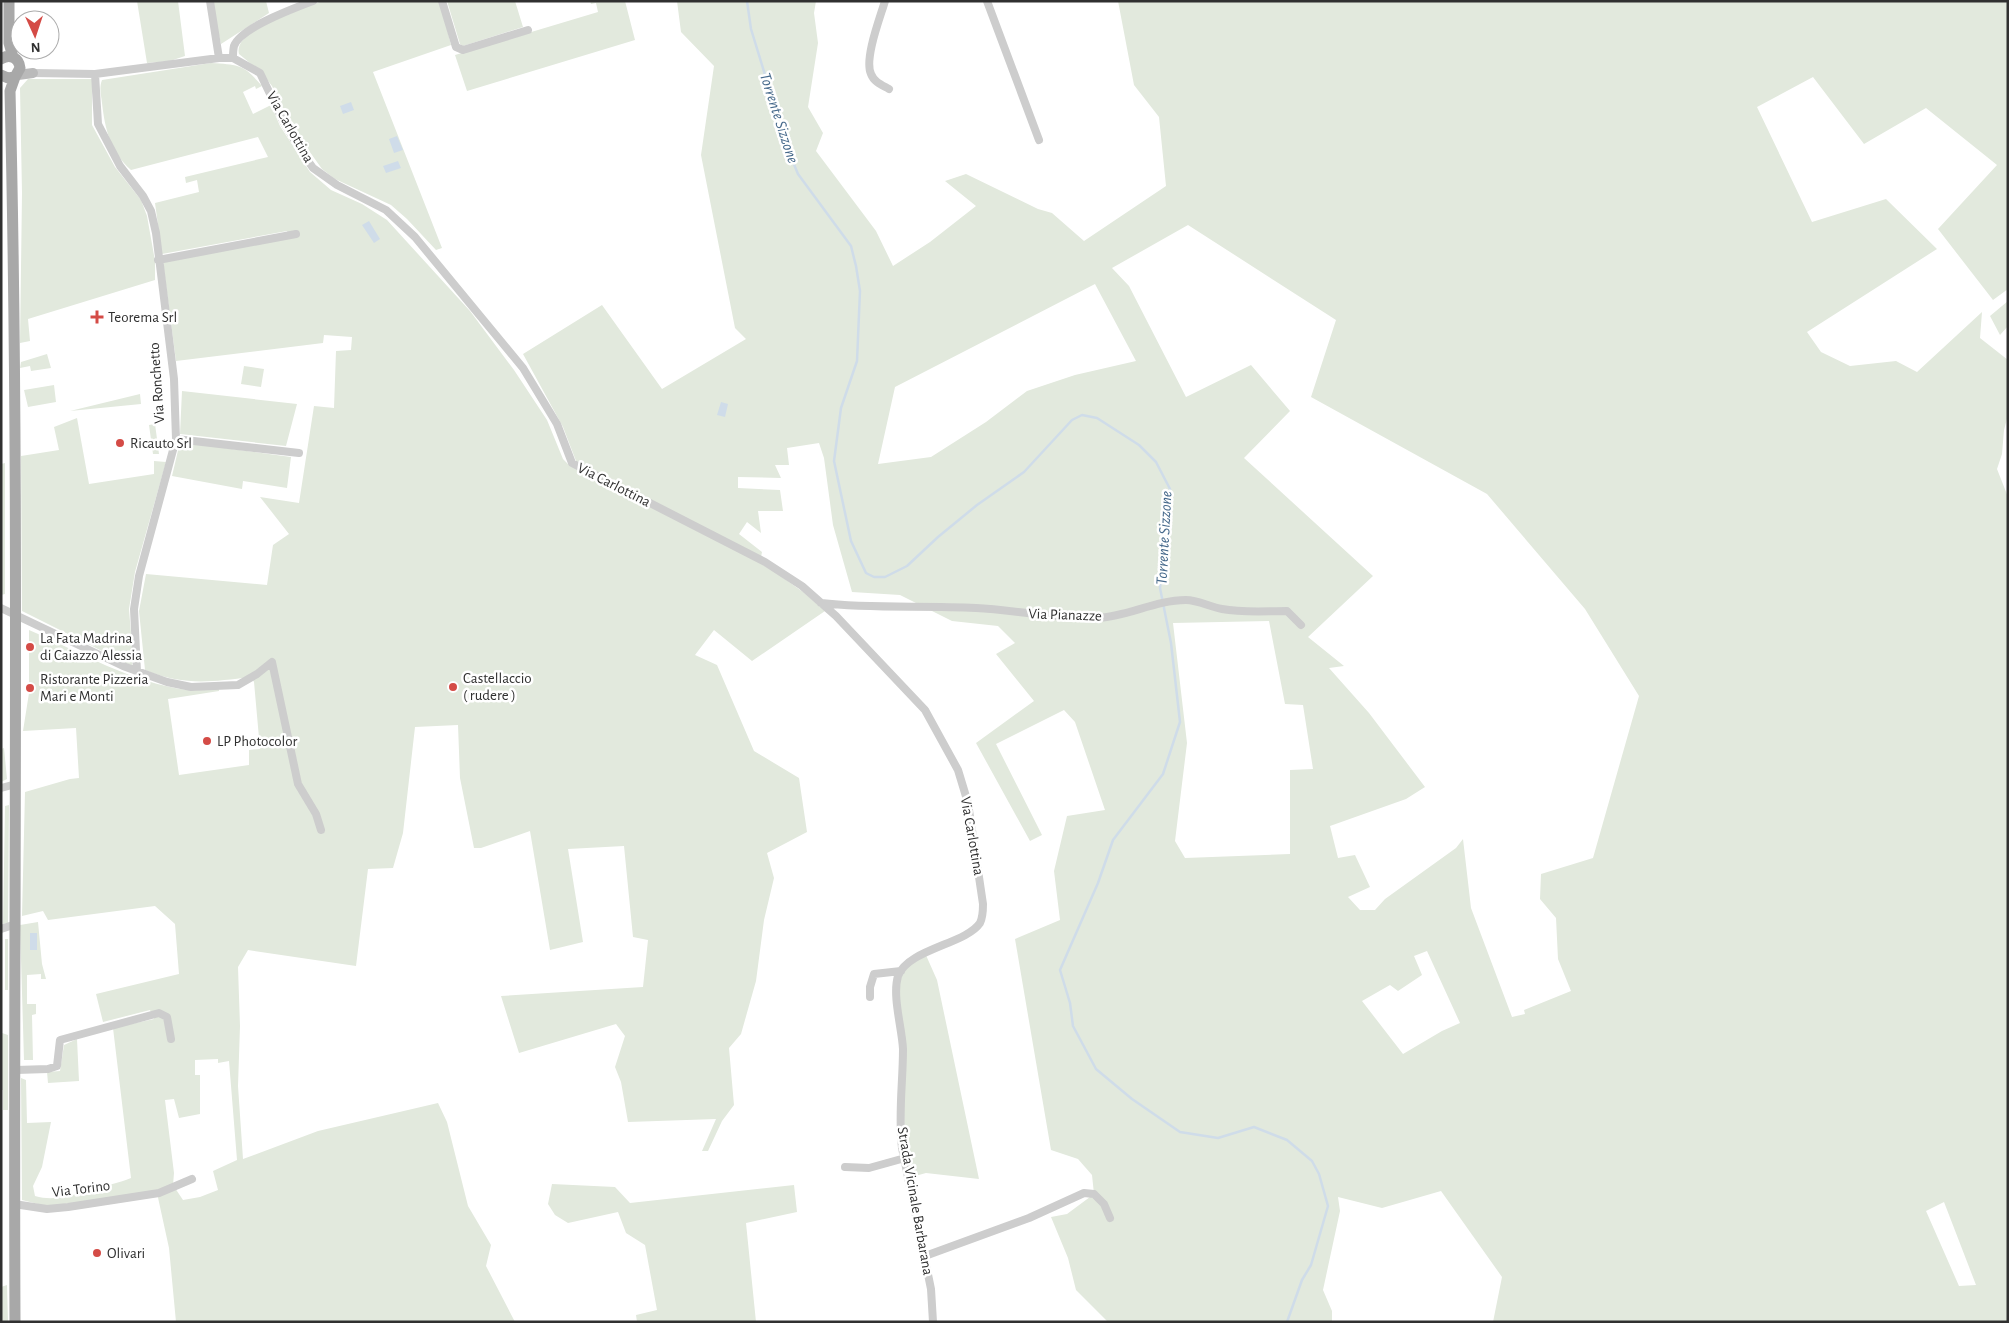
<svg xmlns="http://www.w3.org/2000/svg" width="2009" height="1323" font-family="'Alegreya Sans',sans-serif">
<rect width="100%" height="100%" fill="#fff"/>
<path fill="#e2e9dd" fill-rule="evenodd" d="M137 1H178L185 56 170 61 147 63Z
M211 1H266L269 13 221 44Z
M323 1H440L451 45 373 72 442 248 436 250 407 219 391 205 335 179 322 169 292 127 272 86 261 72 239 54C232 29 306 7 323 1Z
M447 1H515L523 27 463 46 460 44Z
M590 1H625L635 40 467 91 455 55 598 12 596 3 591 4Z
M677 1H816L814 13 818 43 808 107 823 133 816 151 876 231 893 266 930 242 976 206 945 181 966 174 1038 209 1052 213 1084 241 1166 186 1159 117 1134 85 1118 1H2008V289L1993 300 1938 229 1997 165 1926 108 1864 144 1813 77 1757 107 1812 222 1886 199 1937 249 1807 332 1821 352 1850 366 1896 361 1917 372 1982 312 1980 338 2008 360V415L2004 430 2002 454 1997 469 2008 497V1322H1493L1502 1277 1441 1191 1382 1208 1338 1197 1340 1211 1323 1290 1332 1311V1322H1108L1076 1290 1068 1258 1051 1217 1067 1214 1094 1194 1092 1175 1078 1159 1051 1150 1015 939 1060 920 1054 871 1067 816 1105 810 1075 722 1064 710 996 744 1042 835 1030 841 976 743 1034 701 996 654 1015 643 998 626 952 621 900 595 852 592 833 525 824 458 819 443 787 448 789 465H775L781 478 738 477V488L780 490 783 511H758L761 533 747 522 739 534 762 552 761 557 576 461 563 427 523 354 602 305 662 389 746 339 735 328 701 155 714 66 681 32ZM1188 225 1336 320 1311 397 1487 494 1585 609 1639 696 1593 858 1541 874 1540 899 1556 918 1558 959 1571 991 1524 1010 1525 1014 1512 1017 1471 908 1463 839 1456 848 1385 899 1375 910H1360L1348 897 1370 887 1355 855 1338 858 1330 826 1406 799 1425 787 1369 713 1329 668 1344 666 1308 637 1373 576 1244 458 1290 411 1251 365 1186 397 1129 286 1112 268ZM1095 284 1136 361 1075 375 1027 391 986 422 931 457 878 464 895 387ZM1269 621 1285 704 1303 705 1313 769 1290 770V854L1185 858 1175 841 1187 743 1173 623ZM1427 951 1460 1023 1442 1031 1403 1054 1362 1001 1390 985 1398 991 1422 975 1414 956ZM1944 1202 1976 1285 1959 1286 1926 1211Z
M211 63C240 65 243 64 262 86L256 89 255 86 243 92 253 114 271 105 280 126 310 172 331 190 362 204 387 220 470 311 514 370 547 420 563 459 568 464 745 554 775 572 803 592 825 611 752 661 714 630 695 655 717 665 754 751 799 778 807 832 767 853 774 878 764 920 756 981 741 1034 729 1048 734 1105 722 1121 708 1151H702L716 1119 628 1122 621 1082 615 1067 625 1036 616 1024 519 1053 501 996 643 987 648 940 633 937 624 846 568 849 583 942 550 950 530 831 481 848H474L460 778 458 725 415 727 403 833 393 868 368 869 356 966 248 950 238 967 240 1026 238 1086 243 1159 318 1131 438 1103 447 1122 468 1206 491 1245 486 1266 515 1322H176L169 1248 157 1193 46 1206 22 1200 21 1078 26 1080 27 1123 51 1122 42 1167 33 1186 35 1196C56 1202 76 1194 96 1188 108 1185 119 1183 131 1178L113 1028 154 1019 150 1010 103 1022 96 994 179 974 175 924 155 906 48 920 43 911 22 916 25 792 70 779 79 778 76 728 23 731 29 693V630C81 652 131 683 188 690 198 691 209 689 219 688V691L168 699 179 775 249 765V750L260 749 254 682 251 677C209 682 185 686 145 670L139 611 146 574 267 585 273 545 289 534 260 497 299 503 314 406 334 408 336 351 351 350 352 337 324 335 323 343 176 361 163 262 290 238 287 231 162 254 155 203 199 192 197 180 186 183 185 177 268 157 258 137 131 170C110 151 105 129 102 103 101 94 99 88 102 80ZM218 1059V1063L229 1061 237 1160 213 1171 218 1190 200 1197 183 1200 173 1185 174 1173 165 1100 174 1099 179 1118 200 1114V1075H195V1060Z
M28 79H92V125L115 167 141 200 147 216 155 261V280L28 319 30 341 20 343 22 193 20 88Z
M2008 301V326L2000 335 1990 316Z
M47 354 51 368 31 371 30 366 20 368 21 362Z
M244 366 264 369 261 387 241 384Z
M54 385 56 402 28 407 24 390Z
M182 391 297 404 286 446 180 434Z
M140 394 141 404 70 411Z
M77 418 89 484 154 474V461L166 462 135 572 129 609 133 659 132 666 22 611 21 456 59 450 54 427Z
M155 424 159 454H153L149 425Z
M180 442 291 457 287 488 243 481 242 489 172 476Z
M5 463V594L1 595V464Z
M4 748 7 779 1 782V749Z
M9 805 8 923 3 924 5 806Z
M38 922 42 964 46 979H41V974L27 975V1004H36V1014L32 1015 33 1060H24L20 925Z
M5 939H8V990H5Z
M925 953 937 980 979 1179 926 1173 908 1178 905 1158 903 1066 896 990 903 967Z
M1 1015 2 1033 8 1035V1110H3V1090H1Z
M77 1039 79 1081 48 1083 47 1072 60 1071 64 1045Z
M552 1184 615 1187 630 1203 794 1185 797 1212 746 1223 756 1322H637L636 1315 657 1310 645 1245 626 1233 618 1212 568 1223 555 1215 548 1204Z
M7 1285 8 1322H1V1287Z"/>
<path fill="#cfdce9" d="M351 102 354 110 343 114 340 106Z
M397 136 403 150 394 153 389 139Z
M398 161 401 168 386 173 383 166Z
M369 221 380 239 374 243 362 225Z
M721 402 728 404 725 417 717 415Z
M30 933H37V950H30Z"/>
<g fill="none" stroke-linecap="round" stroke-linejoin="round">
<path stroke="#cfdce9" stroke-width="2.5" d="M747 1 751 29 788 150 798 174 851 246 856 266 860 291 857 361 841 408 834 461 851 541 866 573 874 577H885L907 566 938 537 977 505 1024 472 1072 420 1082 415 1097 418 1139 445 1156 462 1170 489 1160 588 1171 643 1180 722 1163 774 1113 840 1098 883 1060 970 1070 1003 1073 1026 1096 1069 1132 1099 1180 1132 1218 1138 1254 1127 1287 1140 1312 1161 1319 1174 1328 1206 1311 1265 1302 1280 1287 1322"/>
<path stroke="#cdcdcd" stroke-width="8" d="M210 1 219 58
M442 1 456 47 463 50 528 30
M885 1C880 18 864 59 871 74 874 82 882 85 889 89
M987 1 1039 140
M233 58C233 55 233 50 234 46 241 27 295 8 313 1
M33 73 95 74 98 124 120 166 143 196 151 211 156 233 174 379 176 439 139 576 134 609 137 672
M95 74 219 58H233L260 73 284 123 301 151 313 168 337 185 386 210 415 237 523 368 557 424 572 463 765 562 802 586 836 616 925 710 958 770 968 803 983 904C983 911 983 917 980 923 966 944 908 949 898 976 892 996 902 1028 903 1049 903 1082 898 1115 902 1148L931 1289 933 1322
M158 260 296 234
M176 439 299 453
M821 603C872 609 924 605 976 608 1016 610 1056 619 1097 618 1127 617 1155 600 1186 600 1198 600 1210 607 1222 609 1243 613 1266 611 1287 611L1301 625
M1 608 123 666 167 682 191 687 238 685 257 674 272 662 298 784 316 814 321 830
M1 788 16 784
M1 929 16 924
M870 997V987L874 974 901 971
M16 1070 48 1069 57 1066 60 1040 159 1013 167 1017 171 1039
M845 1167 869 1168 905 1158
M14 1204 47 1209 68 1207 159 1193 192 1179
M925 1256 1029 1218 1084 1193 1094 1194 1104 1204 1110 1218"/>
<path stroke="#bababa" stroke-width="10" d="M18 75 33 73"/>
<path stroke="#a8a8a8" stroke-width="11" d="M9 1V43L13 57
M1 59C10 53 19 58 20 68L15 77 8 78 1 75
M15 77 10 91C20 501 13 912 15 1322"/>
</g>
<g fill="#d44b46" stroke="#fff" stroke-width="2">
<path d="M94.5 309.5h5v5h5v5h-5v5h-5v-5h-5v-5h5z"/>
<circle cx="120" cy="443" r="5"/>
<circle cx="30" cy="647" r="5"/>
<circle cx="453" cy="687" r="5"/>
<circle cx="30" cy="688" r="5"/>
<circle cx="207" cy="741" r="5"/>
<circle cx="97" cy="1253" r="5"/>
</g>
<g text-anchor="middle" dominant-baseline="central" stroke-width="5" stroke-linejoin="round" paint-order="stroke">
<g font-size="15" fill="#303030" stroke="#fff">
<text transform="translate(290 127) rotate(60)">Via Carlottina</text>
<text transform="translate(157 383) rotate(-94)">Via Ronchetto</text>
<text transform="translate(614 485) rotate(27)">Via Carlottina</text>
<text transform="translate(1065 615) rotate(2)">Via Pianazze</text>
<text transform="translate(972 836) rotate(80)">Via Carlottina</text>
<text transform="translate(81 1189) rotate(-7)">Via Torino</text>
<text transform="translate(915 1201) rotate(80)">Strada Vicinale Barbarana</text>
</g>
<g font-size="15" fill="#303030" stroke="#fff" text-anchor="start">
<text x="108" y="317">Teorema Srl</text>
<text x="130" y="443">Ricauto Srl</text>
<text x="40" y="638">La Fata Madrina<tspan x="40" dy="17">di Caiazzo Alessia</tspan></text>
<text x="463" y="678">Castellaccio<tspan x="463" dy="17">( rudere )</tspan></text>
<text x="40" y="679">Ristorante Pizzeria<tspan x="40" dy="17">Mari e Monti</tspan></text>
<text x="217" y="741">LP Photocolor</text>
<text x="107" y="1253">Olivari</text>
</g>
<g font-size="16" font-style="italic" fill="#46698b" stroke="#fff">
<text transform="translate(779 118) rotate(72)">Torrente Sizzone</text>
<text transform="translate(1164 538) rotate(-87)">Torrente Sizzone</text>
</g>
</g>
<rect width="2009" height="1323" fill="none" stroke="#303030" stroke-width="5"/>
<g transform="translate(35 35) rotate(177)"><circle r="24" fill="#ffffff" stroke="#acacac"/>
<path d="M0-4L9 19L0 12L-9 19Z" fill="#d44b46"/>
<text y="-8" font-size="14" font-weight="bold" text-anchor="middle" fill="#303030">N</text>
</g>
</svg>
